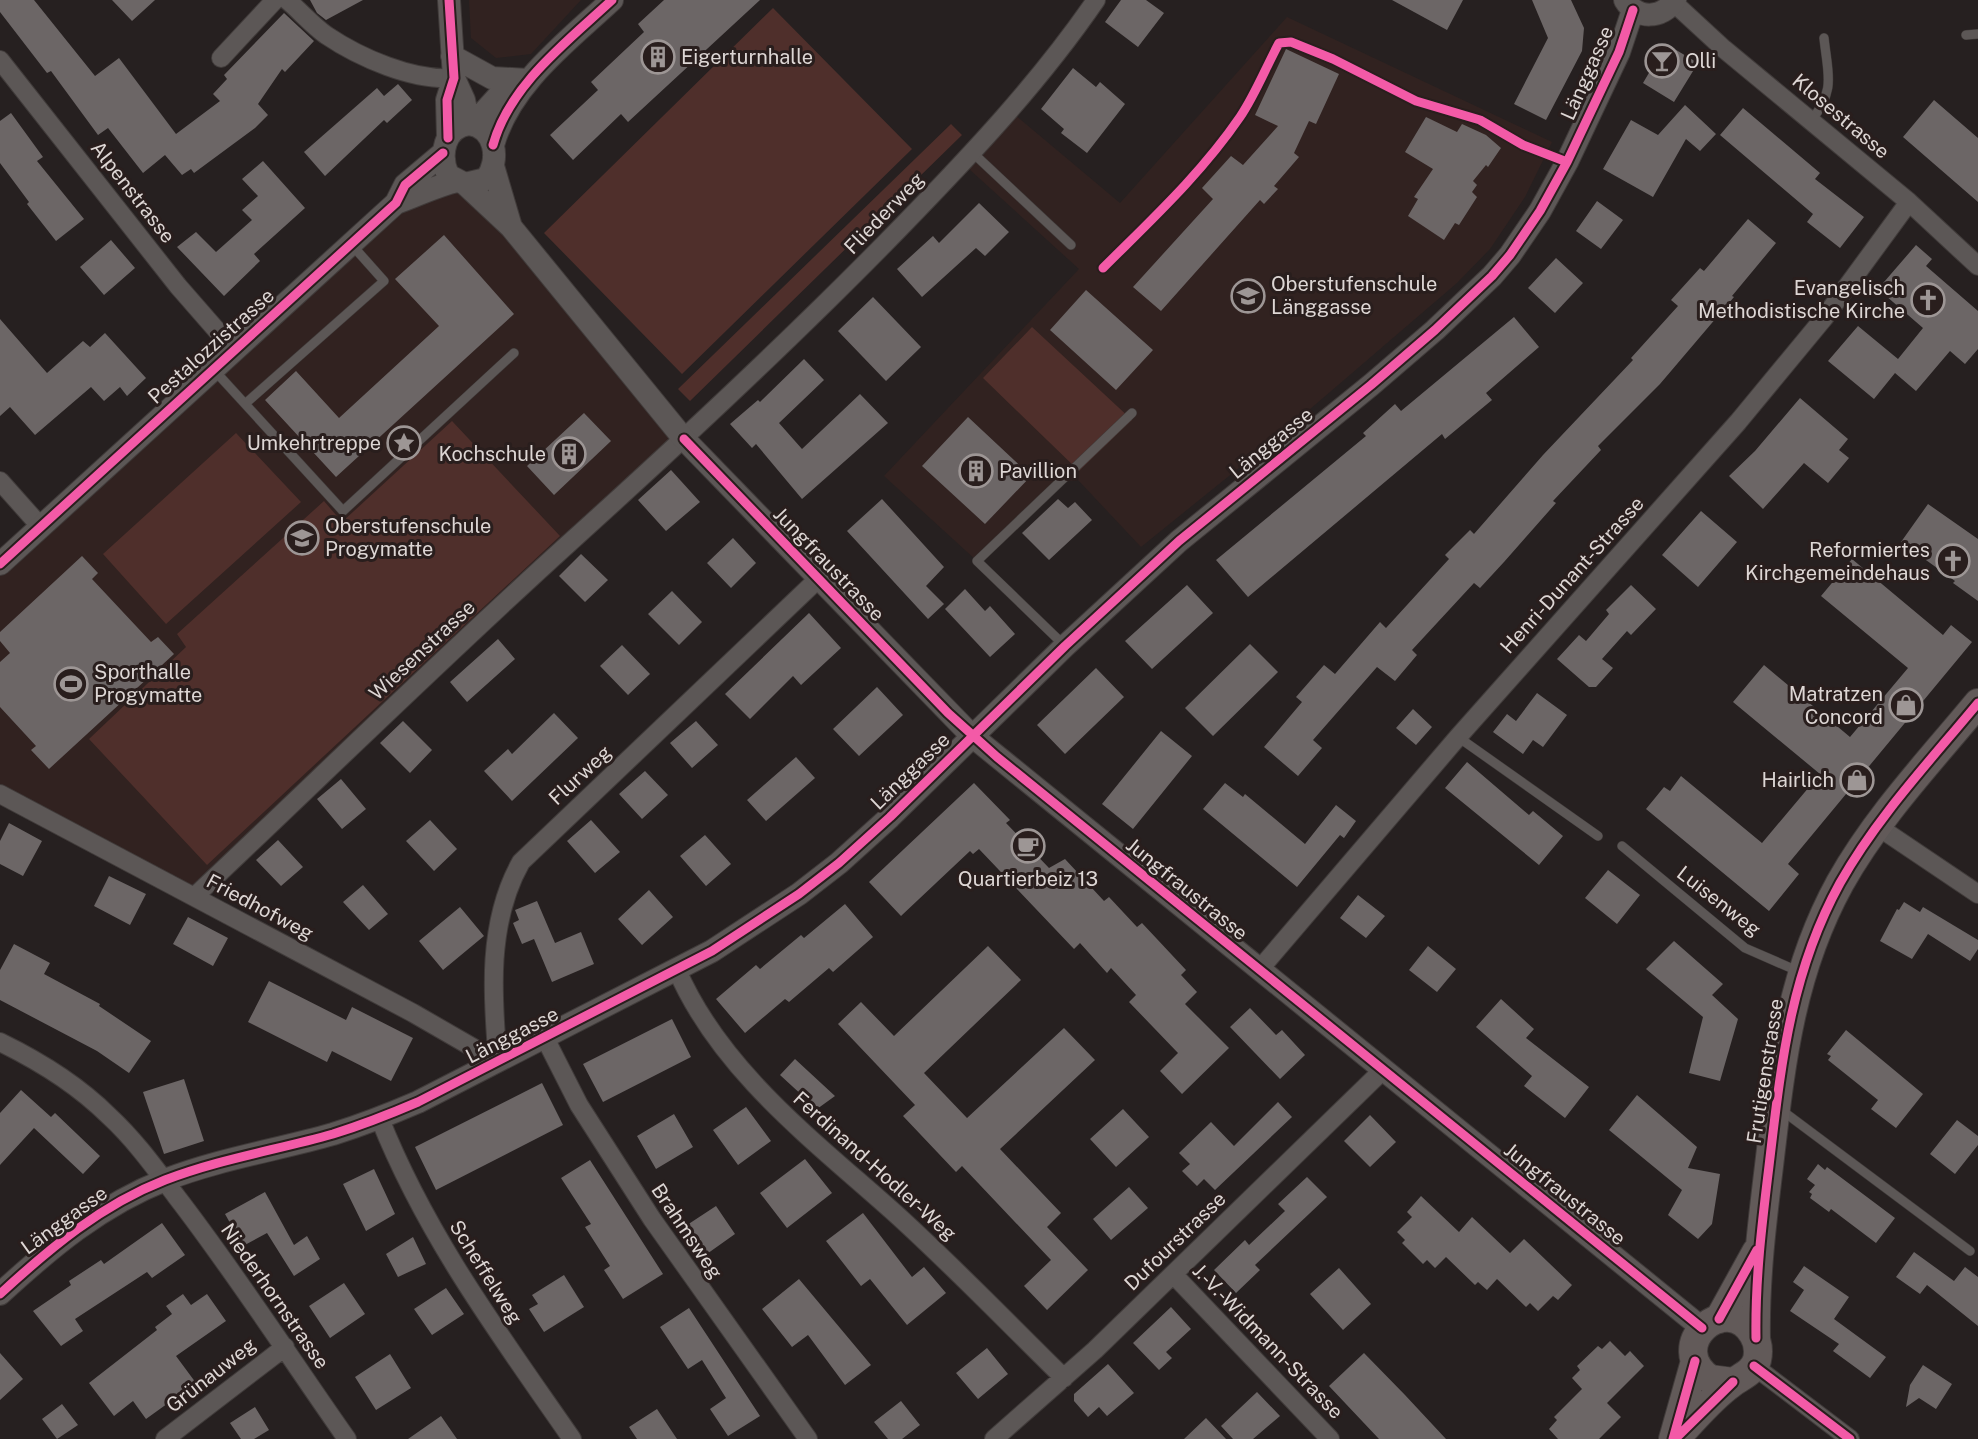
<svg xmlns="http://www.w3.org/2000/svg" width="1978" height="1439" font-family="'Public Sans',sans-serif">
<rect width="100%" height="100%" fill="#262020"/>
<path fill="#312220" d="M469 0H581L531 54 496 58 471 38Z
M1287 17 1552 142 1525 197 1490 249 1457 283 1281 434 1141 547 1078 480 1062 482 977 561 884 476 1079 269 969 169 1015 115 1120 203Z
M457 181 684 439 194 897 0 794V564L396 203Z"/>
<path fill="#4f2f2b" d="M773 8 912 149 682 374 544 233Z
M951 124 962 135 690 401 678 389Z
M1032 327 1132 420 1079 471 983 378Z
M452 421 560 536 207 865 89 739 186 647 177 634 324 501 342 522Z
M236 433 301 502 166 624 103 554Z"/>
<path fill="#6c6666" d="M0 0H34L95 76 119 58 176 134 220 101 213 94 227 79 224 75 284 13 314 41 285 72 282 69 258 104 268 115 255 128 194 173 191 169 182 175 165 155 143 173 108 128 98 135 51 71 47 73 0 12Z
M112 0H155L132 21Z
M310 0H363L326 20 317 13Z
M664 0H760L628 122 621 114 573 160 550 135 598 90 591 82 644 32 638 24Z
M1121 0H1146L1164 13 1138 47 1105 22Z
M1392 0H1463L1447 30Z
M1532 0H1571L1584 28 1582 51 1546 120 1514 104 1548 38Z
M1666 44 1698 63 1674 102 1643 83Z
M1286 49 1339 74 1316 124 1309 121 1294 153 1299 157 1274 186 1278 189 1264 204 1260 200 1161 311 1133 287 1213 199 1202 188 1231 156 1243 165 1278 126 1255 115Z
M1073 68 1096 87 1100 82 1125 104 1087 153 1061 133 1064 129 1041 109Z
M398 84 412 100 387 123 384 120 325 176 304 152 377 88 384 96Z
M1934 100 1978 138V202L1903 137Z
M1685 105 1716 134 1700 151 1686 139 1653 197 1603 169 1631 120 1658 135Z
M1743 108 1820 173 1815 179 1864 217 1840 248 1807 222 1813 214 1720 135Z
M11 113 43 157 37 161 84 219 56 241 27 204 29 202 0 163V121Z
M1426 117 1457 132 1462 124 1486 135 1501 148 1488 167 1486 165 1473 181 1477 185 1472 192 1477 197 1459 225 1455 223 1444 240 1408 216 1418 199 1414 197 1433 169 1405 152Z
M263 161 305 208 254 254 260 261 224 296 177 247 196 232 216 252 252 220 242 210 258 196 242 179Z
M1597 201 1623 220 1601 249 1576 231Z
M979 203 1009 232 985 256 976 248 922 297 897 269 933 236 939 243Z
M1748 219 1776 243 1732 296 1734 297 1660 384 1598 446 1601 450 1553 501 1556 503 1504 562 1480 588 1474 583 1412 650 1417 655 1395 681 1377 667 1313 740 1322 748 1298 776 1264 747 1302 702 1296 697 1324 665 1335 674 1380 622 1386 628 1449 559 1445 555 1470 530 1474 534 1543 455 1633 360 1631 358 1678 306 1671 300 1700 268 1704 271Z
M444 235 514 314 336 477 265 400 296 371 339 418 439 326 395 279Z
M111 240 135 268 104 295 80 267Z
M1916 245 1932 259 1926 266 1978 311V349L1965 364 1950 351 1916 391 1895 373 1874 399 1828 361 1858 326 1898 359 1923 328 1878 289Z
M1556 258 1583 283 1555 313 1528 288Z
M1086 290 1153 350 1116 390 1050 330Z
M873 297 921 347 886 381 838 331Z
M1514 317 1539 347 1486 393 1492 400 1445 439 1442 434 1248 597 1216 560 1366 436 1363 433 1395 404 1401 411Z
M0 319 47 373 83 341 90 347 105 333 146 378 127 396 120 387 104 401 91 387 35 435 10 407 0 416Z
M804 359 824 380 779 423 802 449 860 394 888 423 802 499 756 444 752 448 730 424 758 400 760 402Z
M1800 398 1848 439 1839 450 1849 458 1828 483 1804 463 1763 509 1729 476 1755 451Z
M584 413 611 441 554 495 527 466Z
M968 417 1031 476 985 524 922 466Z
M671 470 700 502 666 531 638 500Z
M882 499 944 567 926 586 944 604 928 619 847 531Z
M1058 499 1068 508 1075 502 1092 520 1049 560 1022 533Z
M1928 504 1978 539V601L1953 583 1955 581 1901 542Z
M1701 511 1737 542 1698 587 1662 555Z
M733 538 756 563 731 588 707 563Z
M581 554 608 580 585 602 559 576Z
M82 556 98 573 92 579 151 642 158 637 174 654 49 769 31 750 36 746 0 707V662L10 653 0 641V632Z
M1852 559 1943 635 1951 625 1972 642 1788 864 1799 874 1769 911 1646 809 1664 787 1670 791 1681 776 1762 843 1820 774 1733 702 1764 665 1850 737 1908 668 1821 596Z
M1187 585 1213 613 1152 669 1125 641Z
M1631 585 1656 609 1631 635 1627 631 1602 659 1613 668 1596 687H1589L1557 659 1579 635 1586 641 1609 614 1606 610Z
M965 589 985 611 990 606 1015 634 990 657 945 609Z
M672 591 702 622 679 645 648 614Z
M809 613 841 648 801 685 793 676 750 719 725 694Z
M498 639 515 659 467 702 450 682Z
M1250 644 1278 672 1213 736 1185 708Z
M622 645 650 674 628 695 600 666Z
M1096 668 1124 697 1065 754 1037 725Z
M877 687 903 715 859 756 833 729Z
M1537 693 1567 715 1543 747 1533 740 1523 754 1493 732 1507 714 1516 721Z
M1413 709 1432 727 1416 745 1396 728Z
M554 713 578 738 512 801 484 771 508 749 512 754Z
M403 721 432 750 410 773 380 743Z
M696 721 718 745 692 768 670 743Z
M1161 731 1192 756 1133 829 1102 804Z
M796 757 815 778 766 821 747 800Z
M1467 762 1529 815 1533 811 1563 836 1539 865 1445 788Z
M645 771 668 795 642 819 619 794Z
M341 779 366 809 342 829 317 799Z
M974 783 1010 820 1006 823 1049 868 1065 859 1104 901 1109 897 1137 927 1142 923 1186 970 1181 975 1197 992 1185 1004 1229 1048 1182 1094 1160 1071 1178 1053 1129 1002 1136 995 1111 968 1107 973 1080 943 1074 949 979 849 973 854 970 851 901 916 869 882Z
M1225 783 1243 797 1245 794 1305 844 1336 805 1356 821 1344 838 1340 835 1297 887 1203 809Z
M430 820 457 849 434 871 406 841Z
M591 820 620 852 595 873 567 841Z
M9 823 42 841 23 876 0 864V841Z
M705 835 731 864 706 886 680 856Z
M278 840 303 867 281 886 256 860Z
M1608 870 1640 895 1617 924 1585 898Z
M109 876 146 894 130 925 94 906Z
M363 885 388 914 369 930 343 902Z
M649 890 673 917 642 945 618 919Z
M1358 895 1385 916 1366 938 1340 918Z
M537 901 555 943 581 932 594 964 552 982 534 939 522 944 513 923 519 920 515 910Z
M1904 902 1920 912 1923 907 1978 940V949L1970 961 1928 934 1912 959 1880 941 1897 909 1899 910Z
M845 904 873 937 833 972 829 968 789 1002 785 999 745 1033 716 999 756 965 760 969 801 935 804 938Z
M460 907 484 936 443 970 419 941Z
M188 917 228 938 213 966 173 944Z
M1674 941 1723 984 1712 995 1738 1019 1720 1081 1689 1073 1703 1017 1646 969Z
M14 944 50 963 44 974 100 1004 99 1006 151 1041 129 1073 97 1051 0 1000V970Z
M988 946 1021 980 924 1073 967 1118 1064 1028 1095 1060 1000 1149 1061 1213 1047 1227 1088 1270 1047 1310 1024 1286 1051 1260 962 1166 956 1172 903 1116 915 1105 838 1024 861 1002 894 1036Z
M1428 946 1456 969 1437 992 1409 970Z
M269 981 346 1020 352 1007 413 1038 391 1081 332 1051 327 1062 248 1022Z
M1501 999 1534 1029 1526 1038 1589 1087 1565 1118 1524 1086 1532 1076 1476 1027Z
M1250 1008 1276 1035 1282 1030 1305 1055 1280 1079 1230 1027Z
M672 1019 691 1057 603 1102 583 1064Z
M1846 1030 1923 1094 1896 1128 1871 1109 1878 1100 1828 1060 1831 1056 1827 1054Z
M795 1059 835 1096 817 1109 780 1075Z
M184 1079 204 1141 164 1154 143 1092Z
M542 1083 563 1125 436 1190 415 1147Z
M21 1090 51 1117 55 1113 100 1156 83 1174 34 1128 0 1165V1113Z
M1637 1095 1697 1147 1688 1168 1720 1174 1712 1224 1698 1239 1668 1215 1682 1190 1609 1130Z
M1278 1102 1292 1117 1215 1190 1204 1179 1197 1186 1182 1171 1190 1164 1179 1153 1211 1122 1234 1146Z
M746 1107 771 1141 738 1165 713 1130Z
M1123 1109 1149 1137 1116 1167 1090 1139Z
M674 1114 693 1147 656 1169 637 1136Z
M1370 1115 1396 1142 1370 1167 1344 1141Z
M1957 1120 1978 1136V1145L1955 1174 1930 1154Z
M805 1159 832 1193 787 1228 760 1193Z
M590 1160 663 1274 623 1299 604 1270 610 1266 585 1227 591 1224 561 1178Z
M1818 1164 1825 1170 1827 1167 1895 1218 1876 1243 1831 1209 1829 1212 1810 1198 1812 1194 1809 1192 1815 1185 1807 1179Z
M374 1169 395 1214 366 1231 343 1184Z
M1307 1177 1327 1197 1255 1265 1260 1270 1236 1293 1214 1270 1245 1240 1249 1245 1285 1211 1278 1204Z
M1129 1187 1148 1208 1111 1240 1093 1219Z
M265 1192 294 1245 307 1236 320 1259 294 1276 267 1233 243 1246 225 1214Z
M1421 1196 1459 1232 1472 1217 1510 1253 1524 1239 1572 1285 1558 1300 1553 1296 1538 1311 1530 1303 1526 1307 1497 1279 1487 1290 1478 1282 1475 1285 1446 1257 1435 1268 1427 1260 1423 1264 1402 1243 1405 1240 1397 1232 1412 1217 1407 1212Z
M716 1206 735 1234 704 1256 684 1227Z
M863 1213 912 1277 924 1267 946 1293 907 1325 870 1279 861 1286 826 1241Z
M162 1223 185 1255 152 1278 147 1272 75 1319 83 1331 61 1346 33 1311 71 1285 69 1281 101 1260 104 1264Z
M413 1237 426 1264 398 1277 386 1254Z
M1914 1252 1954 1281 1965 1267 1978 1277V1326L1927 1285 1920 1294 1896 1277Z
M1804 1266 1849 1297 1834 1319 1886 1357 1870 1378 1833 1351 1839 1344 1790 1311 1804 1290 1793 1282Z
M1339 1268 1371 1304 1343 1330 1310 1294Z
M564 1275 584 1307 544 1332 529 1309 538 1304 532 1295Z
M799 1279 871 1365 845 1385 808 1335 792 1347 762 1309Z
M344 1283 365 1314 330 1338 309 1306Z
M446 1288 464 1314 432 1335 414 1309Z
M183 1294 191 1305 207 1294 226 1321 176 1356 196 1383 146 1419 133 1401 114 1416 89 1383 157 1330 155 1327 172 1314 166 1306Z
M1171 1307 1191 1329 1166 1352 1172 1358 1159 1370 1133 1343Z
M689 1308 760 1416 728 1436 710 1409 726 1398 702 1360 688 1369 660 1327Z
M1610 1341 1625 1356 1630 1351 1644 1366 1607 1403 1621 1417 1599 1439H1558L1549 1429 1557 1420 1554 1417 1582 1389 1572 1378 1580 1370 1577 1366 1598 1346 1602 1349Z
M987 1348 1008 1374 978 1399 956 1373Z
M0 1353 23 1379 0 1400Z
M1364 1353 1405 1395 1446 1439H1379L1329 1386Z
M390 1354 411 1388 376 1410 355 1377Z
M1108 1364 1134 1393 1107 1416 1099 1407 1088 1417 1074 1401V1394Z
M1923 1365 1952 1384 1936 1409 1919 1398 1906 1407 1910 1385Z
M1257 1392 1280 1416 1253 1439H1233L1221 1426Z
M901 1401 920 1425 902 1439H888L874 1422Z
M62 1404 78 1425 57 1439 42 1419Z
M255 1407 269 1430 254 1439H241L230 1423Z
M657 1409 677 1439H637L629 1427Z
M441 1416 457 1439H408Z
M1206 1418 1226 1439H1184Z"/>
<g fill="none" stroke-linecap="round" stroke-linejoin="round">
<defs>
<path id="service" d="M1966 35 1978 34
M1811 121C1836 89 1828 76 1824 38
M973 153 1071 245
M214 370 343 511 514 353
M246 403 384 281 351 244
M1065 646 977 561 1132 413
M1458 737 1598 836
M1622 846 1745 948 1800 972
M1780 1109 1970 1251"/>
<path id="minor" d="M287 0C300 11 312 25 326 35 360 58 413 81 454 78
M1674 3 1724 49 1909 202 1978 266
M221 58 275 0
M0 60 178 286 233 349
M0 481 41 527
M0 794 413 1013 498 1062
M1877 826 1978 894
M194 897C318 780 440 660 567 545 681 442 793 338 900 228 970 156 1039 83 1096 0
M677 970C721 1072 817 1143 898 1216 955 1268 1009 1324 1064 1378
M1259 970 1458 737 1738 422 1824 318 1909 202
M545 1038 579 1105 652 1219 808 1439
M0 1042C39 1061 78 1085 109 1116 135 1140 155 1168 176 1196 237 1275 290 1358 347 1439
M498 1062C492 995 487 922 521 862L818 579
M380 1119C427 1237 500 1335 572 1439
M1174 1275 1330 1439
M1754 1366 1850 1439
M165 1439 285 1347
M994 1439 1095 1350 1383 1070"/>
<path id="tertiary" d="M1625 0C1637 20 1662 19 1675 0
M452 56 492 78 528 80
M454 78 464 100 469 124
M469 124C495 127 501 160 486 179L465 184 448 175C439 155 444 127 469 124Z
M473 124 501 93 526 81
M448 138 447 100 454 78 449 0
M493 145C510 84 568 41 612 0
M493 166 511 227
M465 184 511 227 684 439 972 736 1702 1328
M396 203C417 196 435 186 457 181
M0 564 396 203 405 185 443 153
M0 1294C50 1248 101 1205 165 1180 219 1159 277 1150 333 1134 362 1125 390 1114 418 1102L712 951 799 894 839 863 890 817 1065 646 1179 541 1371 385 1435 330 1492 276 1510 255 1540 211 1567 162 1619 52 1633 10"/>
<path id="primary" d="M1719 1319 1756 1252
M1756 1338C1755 1280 1762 1223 1769 1166 1781 1065 1790 974 1840 883 1877 817 1930 761 1978 703
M1673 1439 1695 1361
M1675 1439C1693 1421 1710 1399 1731 1384 1741 1376 1752 1374 1757 1360 1759 1351 1758 1342 1753 1334 1726 1290 1663 1346 1710 1379L1733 1382"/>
</defs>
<use href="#service" stroke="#403b3a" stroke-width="10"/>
<use href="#minor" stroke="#403b3a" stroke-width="20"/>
<use href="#tertiary" stroke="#403b3a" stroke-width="24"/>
<use href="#primary" stroke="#403b3a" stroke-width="30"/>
<use href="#service" stroke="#5c5756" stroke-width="9"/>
<use href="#minor" stroke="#5c5756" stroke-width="18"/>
<use href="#tertiary" stroke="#5c5756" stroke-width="22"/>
<use href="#primary" stroke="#625a59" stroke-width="28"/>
<defs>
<path id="cycleway" d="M448 138 447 100 454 78 449 0
M493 145C510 84 568 41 612 0
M1103 268C1151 220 1201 174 1240 117 1255 95 1266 67 1279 43L1291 42 1333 59 1416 101 1480 120 1523 145 1567 162
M684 439 948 713 997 757 1702 1328
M0 564 396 203 405 185 443 153
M0 1294C50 1248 101 1205 165 1180 219 1159 277 1150 333 1134 362 1125 390 1114 418 1102L712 951 799 894 839 863 890 817 1065 646 1179 541 1371 385 1435 330 1492 276 1510 255 1540 211 1567 162 1619 52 1633 10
M1719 1319 1757 1250
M1756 1338C1755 1280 1762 1223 1769 1166 1781 1065 1790 974 1840 883 1877 817 1930 761 1978 703
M1754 1366 1850 1439
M1673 1439 1695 1361
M1675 1439 1733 1382"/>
</defs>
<use href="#cycleway" stroke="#291e1d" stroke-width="13"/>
<use href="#cycleway" stroke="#f35aa7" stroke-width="9"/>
</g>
<defs>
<symbol id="building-ring" viewBox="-11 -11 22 22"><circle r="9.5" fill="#291e1d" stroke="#9d9695" stroke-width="1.5"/><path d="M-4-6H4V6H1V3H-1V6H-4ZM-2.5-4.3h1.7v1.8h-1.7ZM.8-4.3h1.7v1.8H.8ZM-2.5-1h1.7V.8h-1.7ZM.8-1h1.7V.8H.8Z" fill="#9d9695"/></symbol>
<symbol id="bar-ring" viewBox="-11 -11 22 22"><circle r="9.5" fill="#291e1d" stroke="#9d9695" stroke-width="1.5"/><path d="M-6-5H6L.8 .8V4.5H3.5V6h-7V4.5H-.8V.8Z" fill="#9d9695"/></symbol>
<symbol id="school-ring" viewBox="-11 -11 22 22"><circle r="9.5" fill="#291e1d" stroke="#9d9695" stroke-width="1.5"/><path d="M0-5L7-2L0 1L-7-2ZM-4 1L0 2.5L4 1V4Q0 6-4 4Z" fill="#9d9695"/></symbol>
<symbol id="church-ring" viewBox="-11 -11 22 22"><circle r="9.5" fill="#291e1d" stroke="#9d9695" stroke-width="1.5"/><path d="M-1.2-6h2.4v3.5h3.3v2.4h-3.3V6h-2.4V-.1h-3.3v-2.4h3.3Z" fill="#9d9695"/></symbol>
<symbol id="sight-ring" viewBox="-11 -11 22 22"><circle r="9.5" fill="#291e1d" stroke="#9d9695" stroke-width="1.5"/><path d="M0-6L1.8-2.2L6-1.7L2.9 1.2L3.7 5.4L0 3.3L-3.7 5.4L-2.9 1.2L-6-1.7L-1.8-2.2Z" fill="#9d9695"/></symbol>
<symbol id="stadium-ring" viewBox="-11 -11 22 22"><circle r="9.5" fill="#291e1d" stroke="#9d9695" stroke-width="1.5"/><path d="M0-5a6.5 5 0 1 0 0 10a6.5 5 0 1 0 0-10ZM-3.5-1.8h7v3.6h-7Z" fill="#9d9695"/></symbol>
<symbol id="shop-ring" viewBox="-11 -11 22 22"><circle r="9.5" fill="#291e1d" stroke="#9d9695" stroke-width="1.5"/><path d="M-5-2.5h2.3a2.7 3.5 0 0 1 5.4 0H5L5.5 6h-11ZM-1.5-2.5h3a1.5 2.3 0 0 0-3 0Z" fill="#9d9695"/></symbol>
<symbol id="cafe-ring" viewBox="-11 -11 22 22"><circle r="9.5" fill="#291e1d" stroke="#9d9695" stroke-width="1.5"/><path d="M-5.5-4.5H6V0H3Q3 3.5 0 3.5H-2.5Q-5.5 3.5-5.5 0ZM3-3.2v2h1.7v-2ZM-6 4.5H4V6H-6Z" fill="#9d9695"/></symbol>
</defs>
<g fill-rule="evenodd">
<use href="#building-ring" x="639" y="38" width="38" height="38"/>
<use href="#bar-ring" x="1643" y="42" width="38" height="38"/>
<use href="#school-ring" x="1229" y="277" width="38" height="38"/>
<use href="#church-ring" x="1909" y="281" width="38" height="38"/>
<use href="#sight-ring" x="385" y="424" width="38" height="38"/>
<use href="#building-ring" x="550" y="435" width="38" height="38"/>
<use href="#building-ring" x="957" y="452" width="38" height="38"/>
<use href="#school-ring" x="283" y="519" width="38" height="38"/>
<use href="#church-ring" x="1934" y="542" width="38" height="38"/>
<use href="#stadium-ring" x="52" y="665" width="38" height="38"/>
<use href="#shop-ring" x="1887" y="686" width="38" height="38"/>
<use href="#shop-ring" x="1838" y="761" width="38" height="38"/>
<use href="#cafe-ring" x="1009" y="827" width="38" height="38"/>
</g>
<g text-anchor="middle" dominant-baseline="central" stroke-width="6" stroke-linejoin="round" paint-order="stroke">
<g font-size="20" fill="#ddd6d4" stroke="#291e1d" text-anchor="start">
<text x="681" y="57">Eigerturnhalle</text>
<text x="1685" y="61">Olli</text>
<text x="1271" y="284">Oberstufenschule<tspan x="1271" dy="23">Länggasse</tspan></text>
<text x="1905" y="288" text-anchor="end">Evangelisch<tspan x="1905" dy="23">Methodistische Kirche</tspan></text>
<text x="381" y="443" text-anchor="end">Umkehrtreppe</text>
<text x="546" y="454" text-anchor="end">Kochschule</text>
<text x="999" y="471">Pavillion</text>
<text x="325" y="526">Oberstufenschule<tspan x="325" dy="23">Progymatte</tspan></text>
<text x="1930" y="550" text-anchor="end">Reformiertes<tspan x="1930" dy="23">Kirchgemeindehaus</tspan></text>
<text x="94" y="672">Sporthalle<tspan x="94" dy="23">Progymatte</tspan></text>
<text x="1883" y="694" text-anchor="end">Matratzen<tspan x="1883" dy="23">Concord</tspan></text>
<text x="1834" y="780" text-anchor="end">Hairlich</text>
<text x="1028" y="879" text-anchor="middle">Quartierbeiz 13</text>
</g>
<g font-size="20" fill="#ddd6d4" stroke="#291e1d">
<text transform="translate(1587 73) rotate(-66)">Länggasse</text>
<text transform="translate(1841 116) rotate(40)">Klosestrasse</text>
<text transform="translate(133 192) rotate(52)">Alpenstrasse</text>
<text transform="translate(884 213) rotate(-46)">Fliederweg</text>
<text transform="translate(211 346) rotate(-42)">Pestalozzistrasse</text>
<text transform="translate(1271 443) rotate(-39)">Länggasse</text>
<text transform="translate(829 564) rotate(46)">Jungfraustrasse</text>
<text transform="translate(1572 575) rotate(-48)">Henri-Dunant-Strasse</text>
<text transform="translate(422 650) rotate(-43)">Wiesenstrasse</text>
<text transform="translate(910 771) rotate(-44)">Länggasse</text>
<text transform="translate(580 775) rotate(-43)">Flurweg</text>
<text transform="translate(1187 889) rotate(39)">Jungfraustrasse</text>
<text transform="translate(1719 901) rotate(38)">Luisenweg</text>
<text transform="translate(260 907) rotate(28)">Friedhofweg</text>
<text transform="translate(512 1035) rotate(-27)">Länggasse</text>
<text transform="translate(1765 1071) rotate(-81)">Frutigenstrasse</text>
<text transform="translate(875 1166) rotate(42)">Ferdinand-Hodler-Weg</text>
<text transform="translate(1565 1194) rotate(39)">Jungfraustrasse</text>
<text transform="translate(64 1220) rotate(-36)">Länggasse</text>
<text transform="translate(687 1231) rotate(56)">Brahmsweg</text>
<text transform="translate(1175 1241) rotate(-44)">Dufourstrasse</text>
<text transform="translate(486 1272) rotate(58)">Scheffelweg</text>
<text transform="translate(275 1296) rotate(55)">Niederhornstrasse</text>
<text transform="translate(1268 1341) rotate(46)">J.-V.-Widmann-Strasse</text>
<text transform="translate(211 1375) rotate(-38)">Grünauweg</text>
</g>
</g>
</svg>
